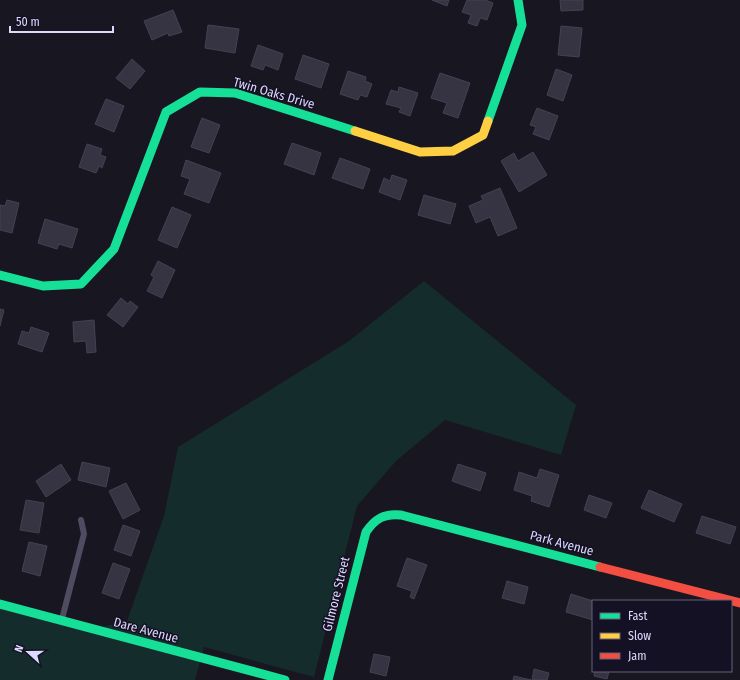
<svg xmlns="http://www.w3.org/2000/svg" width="740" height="680" font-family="'Fira Sans Condensed',sans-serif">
<rect width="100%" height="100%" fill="#181620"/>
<path fill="#152c2c" d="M424 281 576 405 561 455 445 420 396 461 357 506 314 677 204 647 195 680H0V606L90 630 127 621 164 516 178 447 349 341Z"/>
<path fill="#363443" stroke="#454153" d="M432 0H449L447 6Z
M467 0H485L493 3 487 20 480 18 477 26 468 23 471 15 462 12Z
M560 0H583V10L561 11Z
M173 10 182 32 169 36 168 33 152 40 144 21Z
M208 25 239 29 235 53 205 48Z
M561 26 582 28 579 57 558 55Z
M258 45 283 54 278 70 265 65 263 70 251 66Z
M303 55 329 64 321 88 295 79Z
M132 59 145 71 130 89 116 78Z
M556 69 572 75 563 101 547 95Z
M348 71 366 77 365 81 372 84 367 97 360 95 358 100 340 94Z
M440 73 470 83 458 118 443 113 447 103 431 98Z
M399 87 418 93 410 116 399 112 401 108 386 104 391 90 398 92Z
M106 99 124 106 114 132 95 124Z
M537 108 558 116 549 140 533 134 536 127 530 125Z
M202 118 220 125 209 153 191 147Z
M292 143 321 153 314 175 284 164Z
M87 144 102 149 100 155 106 157 102 168 99 166 96 173 79 167Z
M533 152 547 175 519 192 501 161 514 153 518 161Z
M340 158 370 169 363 189 332 178Z
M186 160 221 173 209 203 184 194 190 179 181 176Z
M392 175 407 180 400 200 379 192 384 178 390 181Z
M500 188 517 228 498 236 490 217 476 223 469 206 483 200 481 196Z
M424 195 456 204 450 224 418 215Z
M7 200 19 203 12 233 0 230V205L5 206Z
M172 207 191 215 177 248 158 240Z
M45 219 78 229 72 248 59 244 57 249 38 243Z
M158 261 175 270 162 298 147 291 154 277 151 275Z
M121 298 128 304 130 301 138 307 123 327 107 315Z
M0 309 4 310 0 326Z
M94 320 96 352 87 353 86 341 74 342 73 322Z
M31 327 49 333 42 352 18 344 22 331 29 333Z
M82 462 110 468 106 487 78 480Z
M61 464 71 480 46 497 36 481Z
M458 464 486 473 480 491 452 481Z
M540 469 559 475 549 507 531 501 532 496 514 490 519 472 537 478Z
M126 483 140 510 123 519 109 491Z
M649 490 682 504 674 522 641 508Z
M589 495 612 503 606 518 584 510Z
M26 500 44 503 39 533 20 530Z
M702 516 736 527 730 544 696 533Z
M123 525 140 531 131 556 114 550Z
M29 542 47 546 40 576 22 571Z
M407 558 427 565 414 599 410 597 412 591 397 586Z
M113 563 130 569 119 599 102 593Z
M507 581 528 587 524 604 502 598Z
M571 594 593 601V620L566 612Z
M374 654 390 657 386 676 370 672Z
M534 669 549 673 547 680H532Z
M595 671H609L607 679 594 676Z
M514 676 531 680H513Z"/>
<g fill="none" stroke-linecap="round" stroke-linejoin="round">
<path stroke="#4e4c61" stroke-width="6" d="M62 619 84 534 81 520"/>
<path stroke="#16e098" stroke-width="9" d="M488 121 522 25 518 0
M0 275 43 286 81 284 114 249 166 112 200 92 235 93 355 131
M0 604 285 680
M328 680 366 532C375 519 384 513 401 515L600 567"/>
<path stroke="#ffcf43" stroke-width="9" d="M355 131 420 152 453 151 483 135 488 121"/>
<path stroke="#f24e42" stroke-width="9" d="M600 567 740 603"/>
</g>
<g text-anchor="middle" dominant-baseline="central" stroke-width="3" stroke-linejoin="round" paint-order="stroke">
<g font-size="13" fill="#ddd9fc" stroke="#151125">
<text transform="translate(274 93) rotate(16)">Twin Oaks Drive</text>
<text transform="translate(562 543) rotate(15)">Park Avenue</text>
<text transform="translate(336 594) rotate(-76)">Gilmore Street</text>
<text transform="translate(146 630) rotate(15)">Dare Avenue</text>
</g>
</g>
<rect x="592" y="600" width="140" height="72" fill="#151125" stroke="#65617b"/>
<rect x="600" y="613" width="20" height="6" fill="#16e098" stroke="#65617b"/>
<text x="628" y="620" font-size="12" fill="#ddd9fc">Fast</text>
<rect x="600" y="633" width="20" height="6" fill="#ffcf43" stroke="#65617b"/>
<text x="628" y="640" font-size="12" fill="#ddd9fc">Slow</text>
<rect x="600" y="653" width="20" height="6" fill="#f24e42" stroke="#65617b"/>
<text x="628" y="660" font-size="12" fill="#ddd9fc">Jam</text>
<g transform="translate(28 652) rotate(291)" stroke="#151125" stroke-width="3" paint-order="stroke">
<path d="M0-3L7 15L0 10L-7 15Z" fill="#ddd9fc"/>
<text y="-6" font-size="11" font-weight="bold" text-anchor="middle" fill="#ddd9fc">N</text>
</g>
<path d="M10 26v6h103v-6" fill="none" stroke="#ddd9fc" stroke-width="2"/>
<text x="16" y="26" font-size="12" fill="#ddd9fc" stroke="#151125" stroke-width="3" paint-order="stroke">50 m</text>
</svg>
